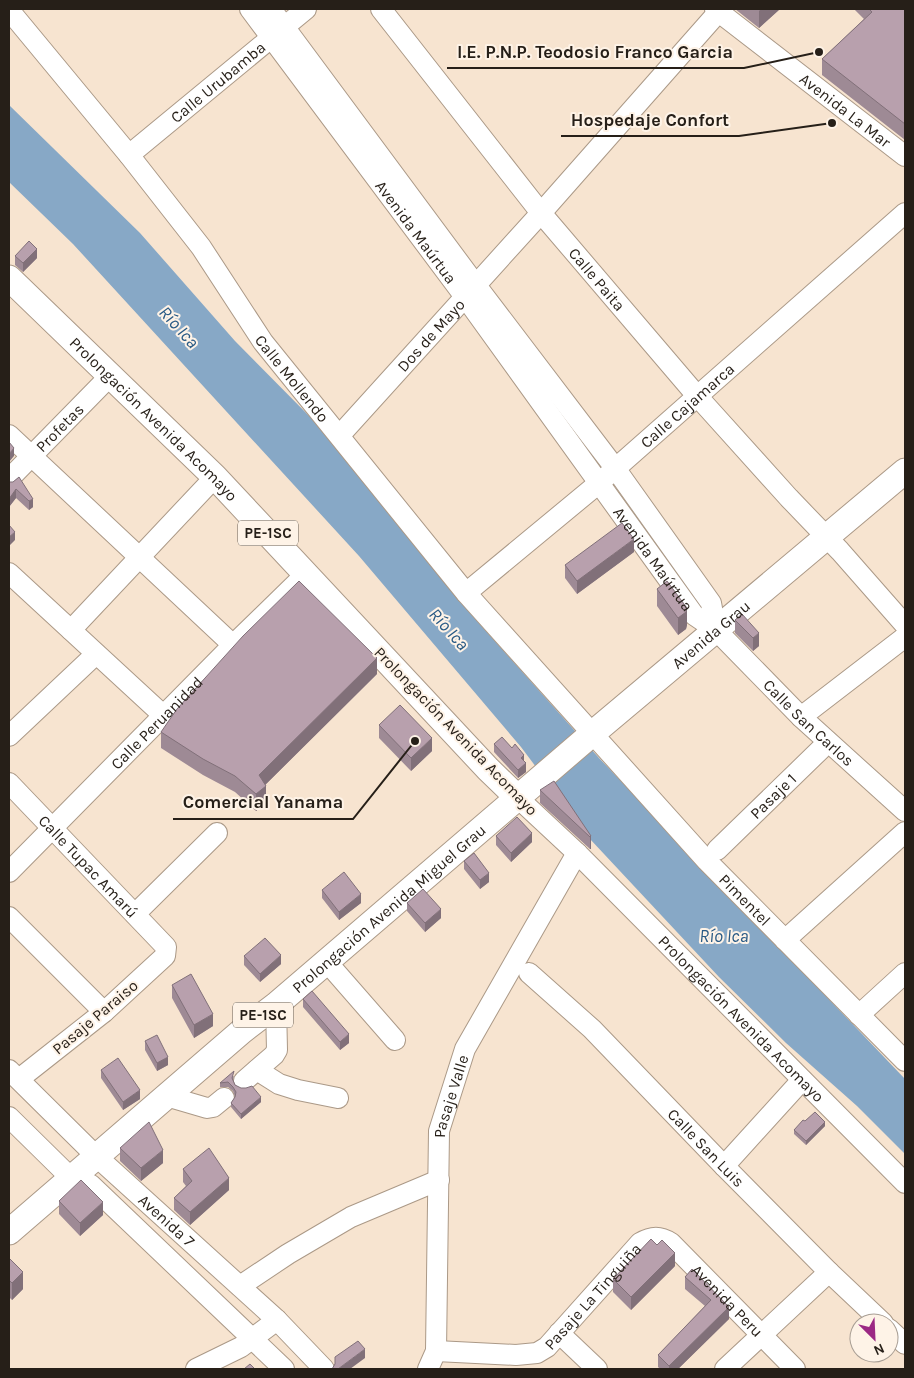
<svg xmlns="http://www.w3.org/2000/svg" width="914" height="1378" font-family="Karla,sans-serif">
<rect width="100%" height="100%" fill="#f7e4d0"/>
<path fill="#87a8c6" d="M9 105 140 233 235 341 319 426 470 613 599 758 905 1079V1154L857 1106 786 1043 719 977 590 839 521 747 359 556 73 244 9 182Z"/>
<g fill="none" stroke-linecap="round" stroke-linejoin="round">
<defs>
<g id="minor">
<path id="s1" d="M250 9 465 297 694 615 716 630 801 717 905 811"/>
<path d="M271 9 475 284 615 468 711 603 716 630"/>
<path id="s2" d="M381 9 541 213 698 397 789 498 840 551 905 625"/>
<path id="s3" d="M715 9 905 156"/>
<path id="s4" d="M9 10 129 155 201 247 263 342 466 593 707 861 905 1061"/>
<path id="s5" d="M129 155 306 9"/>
<path d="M9 435 233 645"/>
<path id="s6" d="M340 435 541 213 721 9"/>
<path id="s7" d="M9 479 110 376"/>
<path d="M9 573 164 716"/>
<path id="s8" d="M466 593 599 483 905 213"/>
<path d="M71 630 215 477"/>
<path d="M801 717 905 637"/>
<path d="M9 736 96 654"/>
<path id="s9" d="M9 783 166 947 165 956 104 1012 19 1079"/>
<path id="s10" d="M518 798 577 853 905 1183"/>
<path id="s11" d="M717 850 821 749 827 741"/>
<path id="s12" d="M9 872 233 645 306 574"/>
<path d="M135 914 217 833"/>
<path d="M9 917 104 1012"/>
<path d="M785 940 905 832"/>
<path d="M326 961 395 1040"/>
<path id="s13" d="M529 973 592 1029 724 1166 829 1272 883 1323"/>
<path d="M859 1015 905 973"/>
<path id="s14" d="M9 1070 96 1156 277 1320 324 1369"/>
<path d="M257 1070 279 1084 298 1090 338 1098"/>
<path d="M244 1081 274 1055 277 1050 276 1005"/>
<path d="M166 1096 207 1108 213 1107 224 1098"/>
<path d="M9 1117 72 1179 84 1181 91 1185 284 1369"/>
<path d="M724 1166 802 1080"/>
<path d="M240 1286 288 1254 351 1217 439 1180"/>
<path d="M889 1329 905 1344"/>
<path d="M559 1333 597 1369"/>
<path id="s15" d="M436 1351 516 1355 537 1353 547 1347 640 1243C652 1236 660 1236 671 1243L795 1369"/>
<path d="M196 1369 241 1347 277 1320"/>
<path id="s16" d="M428 1369 436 1351 439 1131 465 1049 577 853"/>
<path d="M725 1369 829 1272"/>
</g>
<g id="major">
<path id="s17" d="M9 278 215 477 488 769 518 798"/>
<path id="s18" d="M9 1232 242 1031 276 1005 586 739 905 471"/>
</g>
</defs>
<use href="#minor" stroke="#ab9987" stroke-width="22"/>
<use href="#major" stroke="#ab9987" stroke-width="27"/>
<use href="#minor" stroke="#fff" stroke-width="20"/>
<use href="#major" stroke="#fff" stroke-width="25"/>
</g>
<path fill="#9e8a95" d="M735 9H780L759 28Z
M854 9H905V140L822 75V59L864 19Z
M15 256 37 258 23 272 15 265Z
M19 477 33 507 29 510 16 498 9 507V482H13Z
M634 552 577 594 565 578V565Z
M657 589 687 625 686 629 678 635 657 606Z
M742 614 759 646 753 651 735 633V620Z
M377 674 265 785 266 802 256 811 235 792 203 775 161 748V732Z
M379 725 432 751 411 771 379 738Z
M494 744 524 761 526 772 518 778 494 752Z
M540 790 591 836V849H590L540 803Z
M496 836 532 842 511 862 496 845Z
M464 861 489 882 480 889 464 869Z
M322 890 361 903 339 920 322 898Z
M407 903 441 918 425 932 407 911Z
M244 956 281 964 260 982 244 965Z
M172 985 213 1026 194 1038 172 998Z
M303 999 349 1043 340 1050 303 1007Z
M145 1041 168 1065 157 1071 145 1050Z
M101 1070 140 1099 123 1110 101 1078Z
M234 1076 233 1080 235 1085 261 1102 241 1119 231 1107V1103L235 1097 233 1091 228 1087H220V1083Z
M805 1121 825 1126 806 1145 794 1134V1130Z
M120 1148 163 1163 141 1181 120 1161Z
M183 1169 229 1190 190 1225 174 1210V1198L186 1186 183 1182Z
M59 1201 103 1215 80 1236 59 1214Z
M9 1258 23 1289 12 1300 9 1297Z
M675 1266 631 1310 613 1292V1279Z
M692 1269 729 1319 678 1369H660L658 1367V1355L705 1306 685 1289V1277Z"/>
<path fill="#817079" d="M761 9H780L759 28V11Z
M37 249V258L23 272V263Z
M14 448V456L9 462V454Z
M16 489V498L9 507V499Z
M33 499V507L29 510V501Z
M15 532V540L9 546V537Z
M634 539V552L577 594V581Z
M687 608V625L686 629 678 635V618Z
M759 633V646L753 651V638Z
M377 658V674L259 791V775Z
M432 738V751L411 771V758Z
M524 755V763L521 758Z
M526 763V772L518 778V770Z
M266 786V802L256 811V794Z
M532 833V842L511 862V853Z
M591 836V849H590V837Z
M489 873V882L480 889V880Z
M361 894V903L339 920V912Z
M441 909V918L425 932V923Z
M281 955V964L260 982V974Z
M213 1014V1026L194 1038V1025Z
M349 1034V1043L340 1050V1042Z
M168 1057V1065L157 1071V1063Z
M140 1090V1099L123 1110V1102Z
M261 1097V1102L241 1119V1114Z
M825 1122V1126L806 1145V1141Z
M163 1150V1163L141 1181V1168Z
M229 1178V1190L190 1225V1212Z
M103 1202V1215L80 1236V1223Z
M675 1253V1266L631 1310V1297Z
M23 1272V1289L12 1300V1283Z
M729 1307V1319L678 1369H669V1366Z
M365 1349V1358L350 1369H338Z"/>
<path fill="#b8a0ad" stroke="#817079" d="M869 9H905V124L822 59 872 12Z
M29 241 37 249 23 263 15 256Z
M9 442 14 448 9 454Z
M19 477 33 499 29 501 16 489 9 499V482H13Z
M622 523 634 539 577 581 565 565Z
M9 525 15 532 9 537Z
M299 581 377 658 259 775 266 786 256 794 235 776 203 759 161 732 177 709 243 636Z
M667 581 687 608 686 612 678 618 657 589Z
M742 614 759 633 753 638 735 620Z
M400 705 432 738 411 758 379 725Z
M502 737 512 748 515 744 524 755 521 758 526 763 518 770 494 744Z
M554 781 591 836 590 837 540 790Z
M517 817 532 833 511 853 496 836Z
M474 853 489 873 480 880 464 861Z
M344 872 361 894 339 912 322 890Z
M423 889 441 909 425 923 407 903Z
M265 938 281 955 260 974 244 956Z
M191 974 213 1014 194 1025 172 985Z
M312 991 349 1034 340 1042 303 999Z
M157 1035 168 1057 157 1063 145 1041Z
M118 1058 140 1090 123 1102 101 1070Z
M234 1071 232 1078 235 1085 241 1088H246L252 1086 261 1097 241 1114 231 1103 235 1097 236 1092 233 1087 228 1082 220 1083Z
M815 1112 825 1122 806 1141 794 1130 803 1120 805 1121Z
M149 1122 163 1150 141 1168 120 1148Z
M209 1148 229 1178 190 1212 174 1198 192 1181 183 1169Z
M81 1180 103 1202 80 1223 59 1201Z
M651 1239 657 1245 662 1240 675 1253 631 1297 613 1279Z
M9 1258 23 1272 12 1283 9 1280Z
M692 1269 729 1307 669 1366 658 1355 711 1300 685 1277Z
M358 1341 365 1349 338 1369H332L335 1364V1357Z
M250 1364 255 1369H244Z"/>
<g text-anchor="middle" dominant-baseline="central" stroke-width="4" stroke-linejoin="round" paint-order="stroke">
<g fill="#fef3e7" stroke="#675f56" stroke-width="1">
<rect x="238" y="520.5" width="60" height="25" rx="4"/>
<rect x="233" y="1002.5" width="60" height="25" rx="4"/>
</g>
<g font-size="15" font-weight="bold" fill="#261f18">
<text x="268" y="533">PE-1SC</text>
<text x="263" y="1015">PE-1SC</text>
</g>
<g font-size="16" fill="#261f18" stroke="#fef3e7">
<text stroke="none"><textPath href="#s5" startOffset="115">Calle Urubamba</textPath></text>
<text stroke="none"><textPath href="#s3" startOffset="165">Avenida La Mar</textPath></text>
<text stroke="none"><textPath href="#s1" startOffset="278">Avenida Maúrtua</textPath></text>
<text stroke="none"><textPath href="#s2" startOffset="346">Calle Paita</textPath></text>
<text stroke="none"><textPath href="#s6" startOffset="135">Dos de Mayo</textPath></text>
<text stroke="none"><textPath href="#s4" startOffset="465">Calle Mollendo</textPath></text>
<text stroke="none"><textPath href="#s8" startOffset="290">Calle Cajamarca</textPath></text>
<text stroke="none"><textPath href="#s17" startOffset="202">Prolongación Avenida Acomayo</textPath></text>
<text stroke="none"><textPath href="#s7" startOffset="72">Profetas</textPath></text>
<text stroke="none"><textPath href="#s1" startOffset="682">Avenida Maúrtua</textPath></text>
<text stroke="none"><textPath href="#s18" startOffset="922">Avenida Grau</textPath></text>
<text stroke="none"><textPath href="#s1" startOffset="909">Calle San Carlos</textPath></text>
<text stroke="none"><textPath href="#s12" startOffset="210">Calle Peruanidad</textPath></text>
<text transform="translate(456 731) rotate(46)">Prolongación Avenida Acomayo</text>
<text stroke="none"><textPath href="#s11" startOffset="78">Pasaje 1</textPath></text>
<text stroke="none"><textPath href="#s9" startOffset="115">Calle Tupac Amarú</textPath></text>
<text stroke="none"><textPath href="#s4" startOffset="1156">Pimentel</textPath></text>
<text stroke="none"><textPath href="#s18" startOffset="499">Prolongación Avenida Miguel Grau</textPath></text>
<text transform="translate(95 1017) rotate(-40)">Pasaje Paraiso</text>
<text stroke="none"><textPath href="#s10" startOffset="314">Prolongación Avenida Acomayo</textPath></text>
<text stroke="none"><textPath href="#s16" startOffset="276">Pasaje Valle</textPath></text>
<text stroke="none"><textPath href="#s13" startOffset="249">Calle San Luis</textPath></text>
<text stroke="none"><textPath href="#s14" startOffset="218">Avenida 7</textPath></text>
<text stroke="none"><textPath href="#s15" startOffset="181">Pasaje La Tinguiña</textPath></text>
<text stroke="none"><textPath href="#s15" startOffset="366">Avenida Peru</textPath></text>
</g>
<g font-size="18" font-style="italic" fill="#295a85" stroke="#fef3e7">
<text transform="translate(179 327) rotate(48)">Río Ica</text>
<text transform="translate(449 629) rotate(48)">Río Ica</text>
<text x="724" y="936">Río Ica</text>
</g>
</g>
<path fill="none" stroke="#261f18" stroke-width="2" d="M819 52L744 68H447M832 123L739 136H561M415 741L353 819H173"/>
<g fill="#261f18" stroke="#fef3e7" stroke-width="2">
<circle cx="819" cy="52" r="5"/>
<circle cx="832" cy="123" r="5"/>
<circle cx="415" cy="741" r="5"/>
</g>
<g font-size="18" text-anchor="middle" font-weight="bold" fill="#261f18" stroke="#fef3e7" stroke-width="4" stroke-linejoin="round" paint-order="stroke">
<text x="595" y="58">I.E. P.N.P. Teodosio Franco Garcia</text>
<text x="650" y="126">Hospedaje Confort</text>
<text x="263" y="808">Comercial Yanama</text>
</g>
<rect width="914" height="1378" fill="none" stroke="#261f18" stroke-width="20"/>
<g transform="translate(874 1338) rotate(156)"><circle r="24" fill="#fef3e7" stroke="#a89e94"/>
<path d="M0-4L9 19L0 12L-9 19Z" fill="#9b2884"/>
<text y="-8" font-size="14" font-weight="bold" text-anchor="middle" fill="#261f18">N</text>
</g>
</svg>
